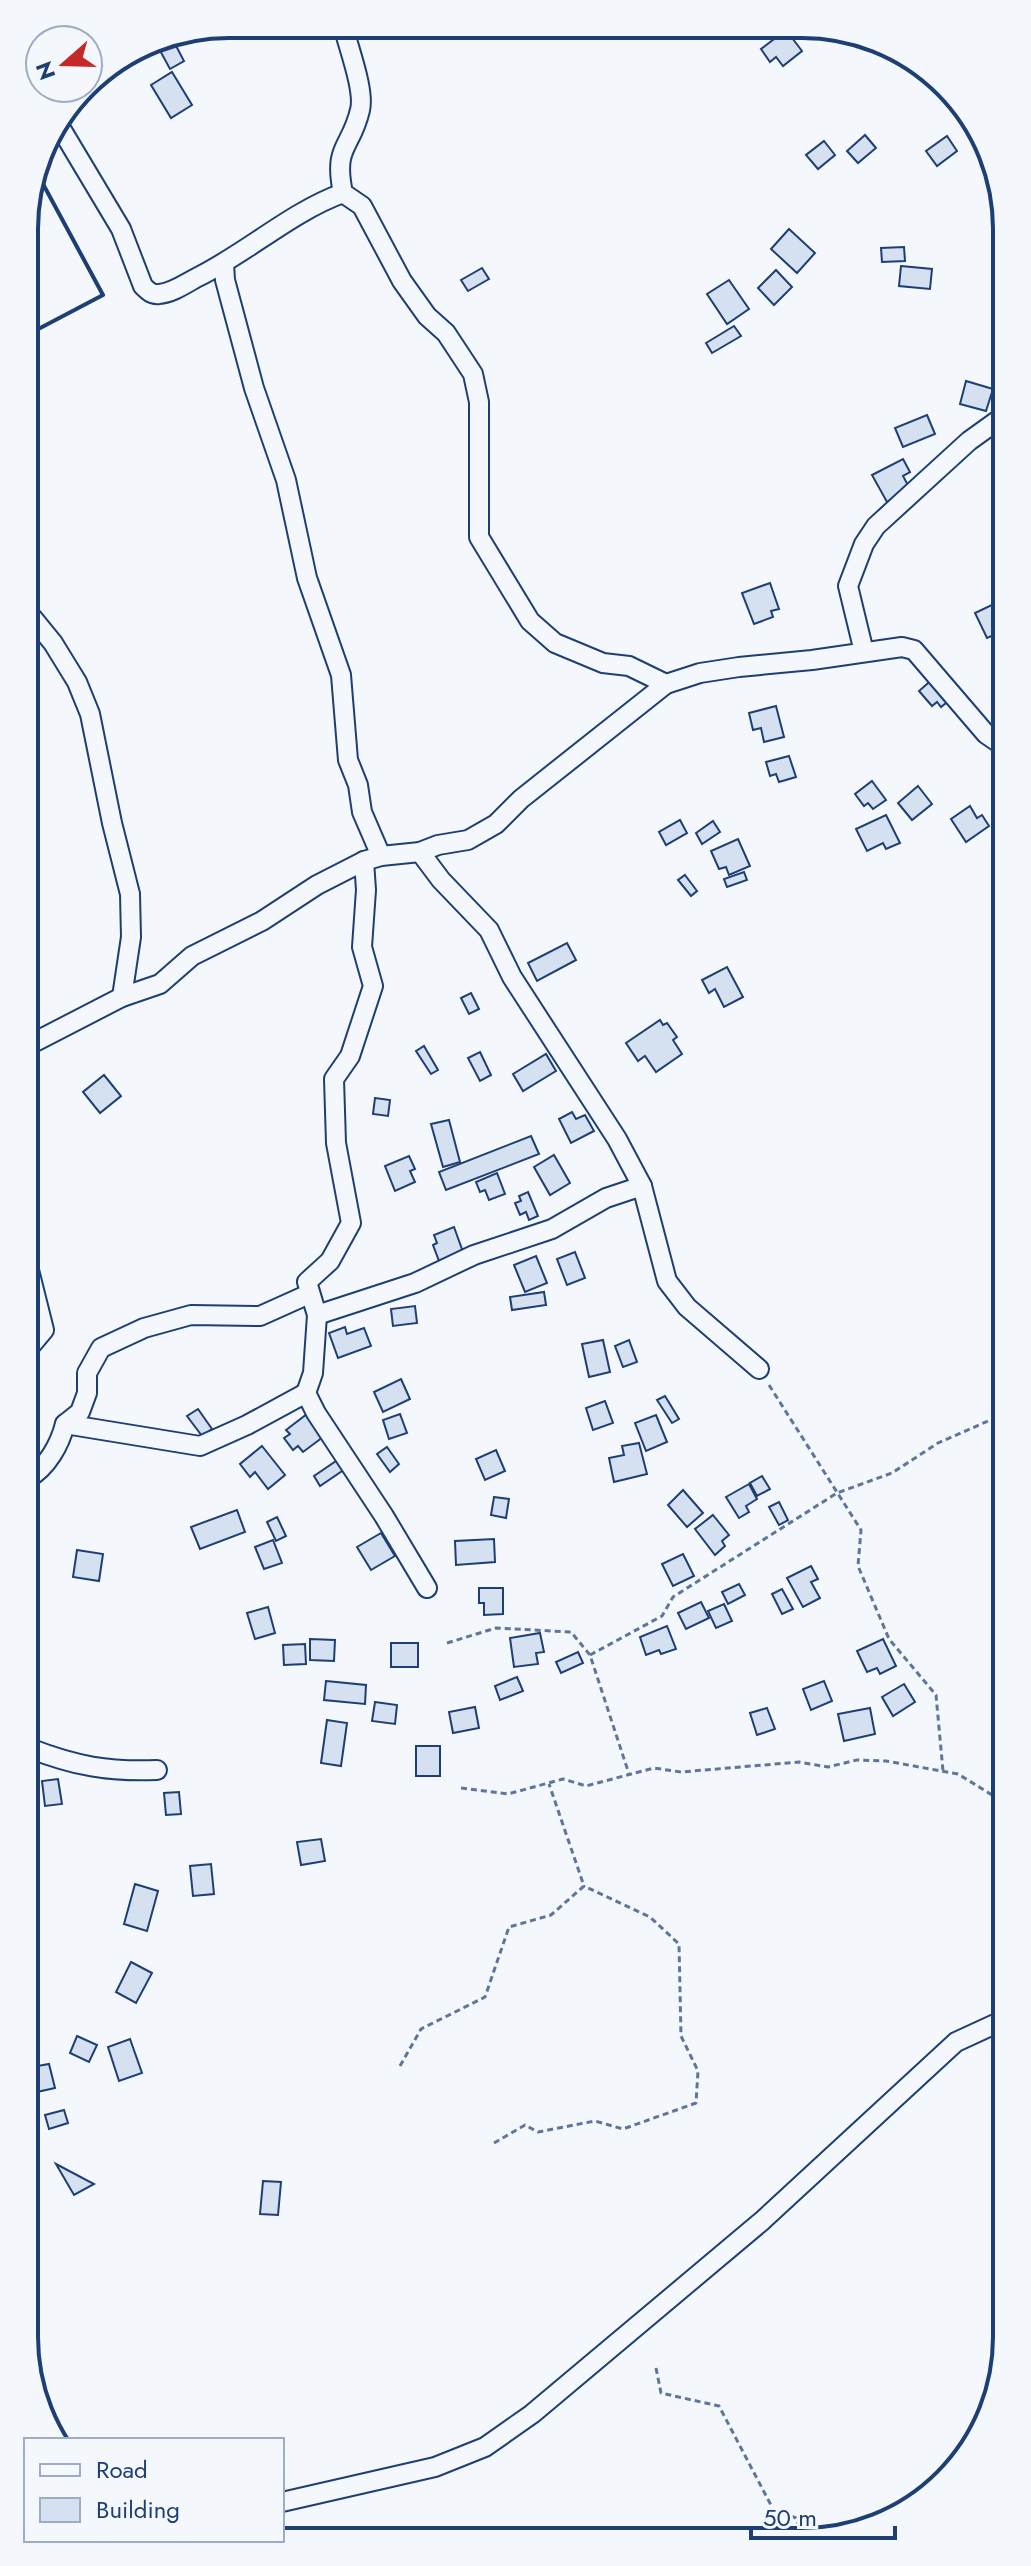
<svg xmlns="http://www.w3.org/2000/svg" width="1031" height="2566" viewBox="0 0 1031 2566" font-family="Jost,sans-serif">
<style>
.building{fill:#d5e0f0;stroke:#1d3f73;stroke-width:2}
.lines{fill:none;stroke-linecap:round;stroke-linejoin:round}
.minor-casing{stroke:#1d3f73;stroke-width:22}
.path{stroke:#5e769c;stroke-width:3;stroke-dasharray:6 4;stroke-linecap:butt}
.minor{stroke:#f4f7fb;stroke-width:18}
.wall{stroke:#1d3f73;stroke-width:4}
.rim{fill:none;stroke:#1d3f73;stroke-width:4}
</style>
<rect width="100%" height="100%" fill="#f4f7fb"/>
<g class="building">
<polygon points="786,30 802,51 783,66 776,57 770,62 761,49"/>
<polygon points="173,40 184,61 170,69 158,47"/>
<polygon points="172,72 192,105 171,118 151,85"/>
<polygon points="865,135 876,148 858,163 847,151"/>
<polygon points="947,136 957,151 937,166 926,151"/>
<polygon points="824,141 835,155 818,169 806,155"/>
<polygon points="789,229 815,253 797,273 771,249"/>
<polygon points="904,247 905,261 882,262 881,248"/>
<polygon points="901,266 932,269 930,289 899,286"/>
<polygon points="482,268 489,279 468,291 461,280"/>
<polygon points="776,270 792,287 774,305 758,288"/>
<polygon points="729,280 749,309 727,324 707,294"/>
<polygon points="734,326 741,336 712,353 706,343"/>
<polygon points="966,381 993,389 986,411 960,404"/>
<polygon points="927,415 935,434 903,447 895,428"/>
<polygon points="903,459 910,472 903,476 910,489 887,502 872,475"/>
<polygon points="770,583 779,609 771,611 773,617 754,624 742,593"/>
<polygon points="998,602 1001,609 1001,632 987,638 975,613"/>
<polygon points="935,677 952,698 941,707 937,702 932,706 919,691"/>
<polygon points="776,706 784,737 764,742 761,728 753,730 749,713"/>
<polygon points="789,756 796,777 779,782 776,774 770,776 766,762"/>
<polygon points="872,781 886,800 873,809 868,803 864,806 855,794"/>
<polygon points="918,786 932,804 912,820 898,803"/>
<polygon points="970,806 977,818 982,815 989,826 966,842 951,819"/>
<polygon points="886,815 900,843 886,849 883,843 867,851 856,829"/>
<polygon points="680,820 687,833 666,845 659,832"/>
<polygon points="713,821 720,832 702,844 696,833"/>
<polygon points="738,839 750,866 729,875 726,867 719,869 711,851"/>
<polygon points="744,872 747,880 727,887 724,879"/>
<polygon points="685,875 697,891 691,896 678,880"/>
<polygon points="567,943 576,960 537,981 528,963"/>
<polygon points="727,967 743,997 724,1007 715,989 709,993 702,980"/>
<polygon points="471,993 479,1009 469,1014 461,998"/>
<polygon points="660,1020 663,1025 667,1023 677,1037 673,1040 682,1054 656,1072 645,1056 638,1061 626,1043"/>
<polygon points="424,1046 438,1070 431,1074 416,1051"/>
<polygon points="480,1052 491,1075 480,1081 468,1058"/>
<polygon points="546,1054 556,1071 523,1091 513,1074"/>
<polygon points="104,1075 121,1096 100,1113 83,1092"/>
<polygon points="375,1098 390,1100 388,1116 373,1114"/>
<polygon points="572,1112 576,1119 585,1115 594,1131 571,1143 559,1119"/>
<polygon points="449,1120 460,1162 443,1167 431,1124"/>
<polygon points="531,1136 539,1154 446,1190 439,1172"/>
<polygon points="554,1155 570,1183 550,1195 534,1167"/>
<polygon points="409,1156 415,1169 410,1171 415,1182 395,1191 385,1166"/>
<polygon points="497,1173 505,1194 489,1200 485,1190 480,1192 476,1182"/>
<polygon points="528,1192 538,1216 529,1220 526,1212 520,1215 515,1203 521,1201 519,1196"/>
<polygon points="454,1227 463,1252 439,1261 433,1245 437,1243 434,1235"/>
<polygon points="575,1252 585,1278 567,1285 557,1259"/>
<polygon points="536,1256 547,1283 525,1292 514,1265"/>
<polygon points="544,1292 546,1305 512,1310 510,1297"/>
<polygon points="415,1306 417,1323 393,1326 391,1309"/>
<polygon points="345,1327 347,1334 364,1328 371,1346 338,1358 329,1333"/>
<polygon points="603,1340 610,1372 589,1377 582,1344"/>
<polygon points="629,1340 637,1362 623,1367 615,1346"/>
<polygon points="401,1379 410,1399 383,1412 374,1392"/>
<polygon points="665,1396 679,1419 672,1423 657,1400"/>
<polygon points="605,1401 613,1423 593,1430 586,1408"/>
<polygon points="198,1409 212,1429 202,1436 187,1416"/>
<polygon points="307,1414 323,1437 303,1452 298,1446 293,1450 284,1438 290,1434 286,1430"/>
<polygon points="400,1414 407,1433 389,1439 383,1420"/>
<polygon points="656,1415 667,1442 646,1451 635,1423"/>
<polygon points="639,1443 647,1474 614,1482 609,1458 624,1455 622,1446"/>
<polygon points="262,1446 285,1475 268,1489 255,1472 250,1477 240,1464"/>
<polygon points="387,1447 399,1464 390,1472 377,1454"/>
<polygon points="496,1450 505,1471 485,1480 476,1459"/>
<polygon points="342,1457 348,1467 320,1486 314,1476"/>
<polygon points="762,1476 770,1489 757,1496 750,1483"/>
<polygon points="749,1484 757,1499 746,1506 749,1512 739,1518 726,1497"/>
<polygon points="683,1490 703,1513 687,1527 668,1505"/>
<polygon points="494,1497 509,1499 506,1518 491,1515"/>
<polygon points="779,1502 788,1520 779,1525 769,1507"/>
<polygon points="237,1510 245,1532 200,1549 191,1527"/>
<polygon points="713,1515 729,1535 722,1541 725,1546 715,1555 695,1529"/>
<polygon points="277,1517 286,1536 276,1541 267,1522"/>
<polygon points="381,1533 395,1556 371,1570 357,1547"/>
<polygon points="494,1539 495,1562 456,1565 455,1541"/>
<polygon points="273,1540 282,1563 264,1569 255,1547"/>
<polygon points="77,1550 103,1554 99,1581 73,1577"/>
<polygon points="683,1554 694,1576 673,1586 662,1564"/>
<polygon points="811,1566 818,1579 811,1582 820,1598 803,1607 787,1578"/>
<polygon points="739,1584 745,1595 728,1604 722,1592"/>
<polygon points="479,1588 503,1588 503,1614 484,1615 484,1603 479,1603"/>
<polygon points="782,1589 793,1609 782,1614 772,1594"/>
<polygon points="701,1602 709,1618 686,1629 678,1613"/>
<polygon points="724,1604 732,1621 716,1628 708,1611"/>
<polygon points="268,1607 275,1633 255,1639 247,1613"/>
<polygon points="667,1626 676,1649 661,1654 659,1650 646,1655 640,1637"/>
<polygon points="540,1633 544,1652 536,1653 538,1664 514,1667 510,1638"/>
<polygon points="310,1639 335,1640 334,1661 310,1660"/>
<polygon points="883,1639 896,1666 880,1674 877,1668 867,1672 857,1651"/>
<rect x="391" y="1643" width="27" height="24"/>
<polygon points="305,1644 306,1664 284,1665 283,1645"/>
<polygon points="578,1652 583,1663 561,1673 556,1662"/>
<polygon points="517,1677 523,1691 500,1700 495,1686"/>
<polygon points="326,1681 366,1685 365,1704 324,1700"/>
<polygon points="824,1681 832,1701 811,1710 803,1689"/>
<polygon points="904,1684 915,1702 893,1716 882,1697"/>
<polygon points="375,1702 397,1705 395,1724 372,1721"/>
<polygon points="475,1707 479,1728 453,1733 449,1712"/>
<polygon points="767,1708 775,1729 757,1735 750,1713"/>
<polygon points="870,1708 875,1734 844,1741 838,1714"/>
<polygon points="327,1720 347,1723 341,1766 321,1763"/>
<rect x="416" y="1746" width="24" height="30"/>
<polygon points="58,1779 62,1804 45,1806 42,1781"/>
<polygon points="179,1792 181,1814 166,1815 164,1793"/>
<polygon points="321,1839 325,1861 301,1865 297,1842"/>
<polygon points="211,1864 214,1894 193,1896 190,1866"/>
<polygon points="135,1884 158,1891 147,1931 124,1924"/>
<polygon points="131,1962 152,1973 136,2003 116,1992"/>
<polygon points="77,2036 97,2045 89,2062 70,2053"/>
<polygon points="130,2039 142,2073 119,2081 108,2047"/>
<polygon points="49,2064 55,2088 37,2092 32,2067"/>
<polygon points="64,2110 68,2123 49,2129 45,2115"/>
<polygon points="56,2164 94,2184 74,2195"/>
<polygon points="263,2181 281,2182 278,2215 260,2214"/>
</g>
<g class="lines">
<g class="minor-casing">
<g id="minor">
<path d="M343,25C348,47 365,90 360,110C351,149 333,145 343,193L362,206L402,281L427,316L446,333L473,374L479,402V537L530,621L555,643L603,663L629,666L666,684"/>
<path d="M57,122L121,229L143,286C148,291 152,295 159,294C173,293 186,283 198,277C248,252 291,212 343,193"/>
<polyline points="224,264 225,280 254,388 286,480 307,578 341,675 348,760 358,785 362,812 381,856"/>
<polyline points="26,610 53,643 77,682 90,714 112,823 130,894 131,937 122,997"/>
<polyline points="864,652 848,586 864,544 876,526 969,441 1001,418"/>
<polyline points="420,852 441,880 489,930 512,977 617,1139 642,1186 667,1281 687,1307 759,1369"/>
<polyline points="364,861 366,890 362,947 373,986 350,1056 334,1079 336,1143 351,1223 330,1261 307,1282 317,1315 415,1283 474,1255 552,1229 606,1198 642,1186"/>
<polyline points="27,1046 122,997 160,984 192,956 262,921 317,885 364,861 381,856 420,852 438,845 468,840 496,824 521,799 666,684 700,673 739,667 812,660 902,647 914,650 986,734 1002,745"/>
<polyline points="28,1266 44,1330 28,1349"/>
<polyline points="306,1393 313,1373 317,1315"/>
<polyline points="65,1424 200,1446 247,1425 306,1393 316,1413 384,1516 427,1588"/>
<path d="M28,1478C47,1468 60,1444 65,1424L80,1412L87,1393V1373L101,1348L144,1328L191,1315L260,1316L309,1294"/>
<path d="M29,1748C75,1766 108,1772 157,1770"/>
<polyline points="282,2502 435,2467 485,2447 532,2414 762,2221 956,2042 1006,2019"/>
</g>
</g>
<g class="path">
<polyline points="769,1385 861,1530 858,1566 889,1639 936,1695 943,1771"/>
<polyline points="447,1643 496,1628 571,1632 590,1655 629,1774"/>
<polyline points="590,1655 662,1616 673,1597 837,1493 892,1473 938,1443 1004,1414"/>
<polyline points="461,1788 508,1794 563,1779 586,1786 654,1768 681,1772 799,1762 828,1767 857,1760 886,1761 958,1774 1005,1803"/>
<polyline points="400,2066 421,2029 485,1997 509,1927 551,1915 584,1886 549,1784"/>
<polyline points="494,2143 525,2125 538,2132 595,2121 623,2129 696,2103 698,2071 681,2036 679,1944 650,1917 584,1886"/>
<polyline points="656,2368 661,2393 719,2406 773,2509 796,2518 803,2535"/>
</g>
<use href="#minor" class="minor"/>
<polyline class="wall" points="25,336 103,295 36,171"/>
</g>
<path d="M0 0H1031V2566H0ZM229 38H802A191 191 0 0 1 993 229V2337A191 191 0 0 1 802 2528H229A191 191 0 0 1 38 2337V229A191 191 0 0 1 229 38Z" fill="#f4f7fb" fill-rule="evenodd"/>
<path class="rim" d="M229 38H802A191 191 0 0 1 993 229V2337A191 191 0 0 1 802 2528H229A191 191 0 0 1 38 2337V229A191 191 0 0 1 229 38Z"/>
<rect x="24" y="2438" width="260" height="104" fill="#f4f7fb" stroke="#9eadc5" stroke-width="2"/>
<rect x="40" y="2464" width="40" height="12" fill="#f4f7fb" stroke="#9eadc5" stroke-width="2"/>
<text x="96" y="2478" font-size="24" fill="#1d3f73">Road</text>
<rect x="40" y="2498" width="40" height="24" fill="#d5e0f0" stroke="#9eadc5" stroke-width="2"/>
<text x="96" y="2518" font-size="24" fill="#1d3f73">Building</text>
<g transform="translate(64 64) rotate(250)"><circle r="38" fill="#f4f7fb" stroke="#9eadc5" stroke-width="2"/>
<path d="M0-6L14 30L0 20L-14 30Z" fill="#c62828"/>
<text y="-12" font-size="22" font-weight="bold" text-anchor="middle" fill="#1d3f73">N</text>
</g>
<path d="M751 2526v12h144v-12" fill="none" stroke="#1d3f73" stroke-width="4"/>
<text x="763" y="2526" font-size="24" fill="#1d3f73" stroke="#f4f7fb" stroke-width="6" paint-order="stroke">50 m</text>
</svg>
